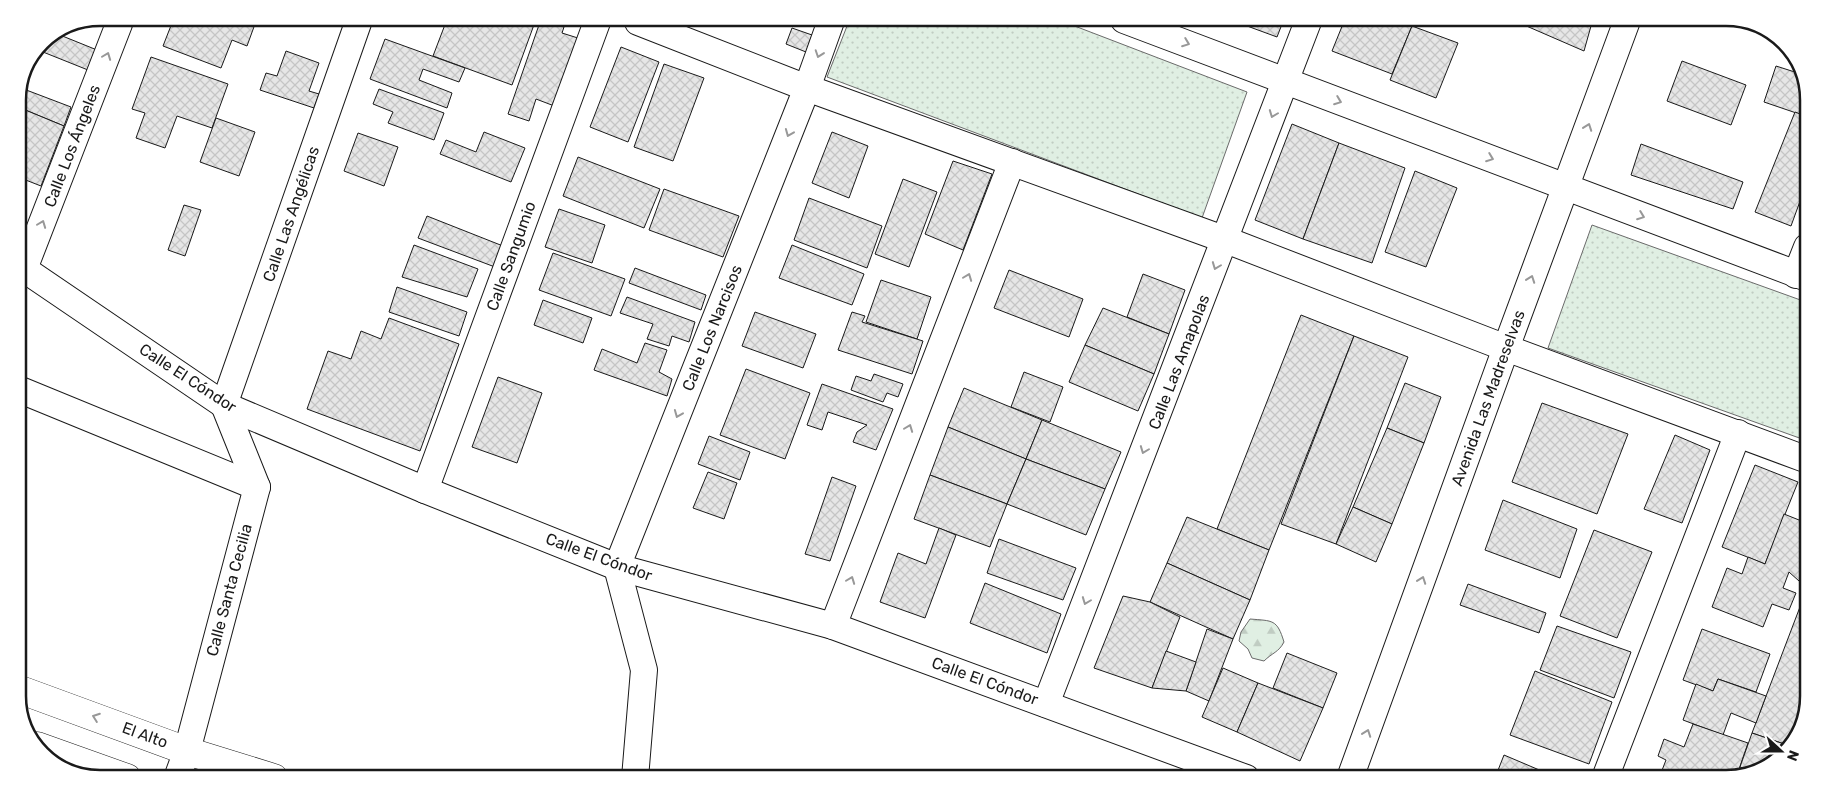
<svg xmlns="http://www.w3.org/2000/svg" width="1826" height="796" viewBox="0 0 1826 796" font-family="Rubik,sans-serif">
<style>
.forest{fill:url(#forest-firs);stroke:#6a6a6a}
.park{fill:url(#park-dots);stroke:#6a6a6a}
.building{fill:url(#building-cross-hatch);stroke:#1a1a1a}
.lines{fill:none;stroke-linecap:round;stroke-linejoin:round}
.street-casing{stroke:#1a1a1a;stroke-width:28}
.secondary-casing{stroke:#1a1a1a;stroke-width:29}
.street{stroke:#fff;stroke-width:26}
.secondary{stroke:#fff;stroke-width:28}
.oneway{stroke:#989898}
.labels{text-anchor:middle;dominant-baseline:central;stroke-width:4;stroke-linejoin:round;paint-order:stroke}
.street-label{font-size:16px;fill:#1a1a1a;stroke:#fff}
.rim{fill:none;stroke:#1a1a1a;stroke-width:2.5}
</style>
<defs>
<pattern id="forest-firs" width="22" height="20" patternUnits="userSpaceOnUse" patternTransform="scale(1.25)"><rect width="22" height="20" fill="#e0efe3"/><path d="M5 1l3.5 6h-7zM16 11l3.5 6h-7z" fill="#c0ccc2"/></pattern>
<pattern id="park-dots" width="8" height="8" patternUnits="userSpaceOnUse" patternTransform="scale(1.25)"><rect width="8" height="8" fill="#e0efe3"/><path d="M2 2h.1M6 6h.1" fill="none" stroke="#c0ccc2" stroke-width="1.8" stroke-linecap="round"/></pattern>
<pattern id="building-cross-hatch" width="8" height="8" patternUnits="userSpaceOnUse" patternTransform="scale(1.25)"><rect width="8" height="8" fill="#e6e6e6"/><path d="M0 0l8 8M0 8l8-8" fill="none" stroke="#c5c5c5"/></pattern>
</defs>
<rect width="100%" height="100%" fill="#fff"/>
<path class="forest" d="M1250,619C1273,621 1277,619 1284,642C1279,652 1272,653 1264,661L1252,658L1248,649L1239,641L1241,632Z"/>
<g class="park">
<polygon points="1059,20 1247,92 1202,218 827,77 849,21"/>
<polygon points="1592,225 1806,302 1805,440 1548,348"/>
</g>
<g class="building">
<polygon points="1508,18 1566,18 1591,26 1584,51"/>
<polygon points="1726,18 1757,24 1771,35"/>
<polygon points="1228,19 1284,19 1277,37"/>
<polygon points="1345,19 1415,19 1392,74 1332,51"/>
<polygon points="446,22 535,22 512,85 433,56"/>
<polygon points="540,22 549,22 564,27 562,33 581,39 557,107 536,99 529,121 508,114"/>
<polygon points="172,23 253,23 255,24 247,46 232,40 221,68 163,46"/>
<polygon points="1412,26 1458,43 1436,98 1390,80"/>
<polygon points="792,28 812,35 806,52 786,44"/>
<polygon points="55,33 97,50 88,70 38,50 42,42"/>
<polygon points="385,39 465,68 459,82 423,69 419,80 452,93 447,108 370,79"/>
<polygon points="621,47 659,62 628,142 590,127"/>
<polygon points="286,51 319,63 309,91 319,94 314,108 260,90 266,73 277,76"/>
<polygon points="151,57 228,84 212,128 177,116 165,148 136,138 145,113 132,109"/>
<polygon points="1682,61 1746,85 1731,125 1667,101"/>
<polygon points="664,64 704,78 673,161 634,147"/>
<polygon points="1776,66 1801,74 1808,95 1808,117 1764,102"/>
<polygon points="21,88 71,107 64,126 18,107 18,95"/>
<polygon points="379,89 444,113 434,140 388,123 393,112 373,104"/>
<polygon points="18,107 64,126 41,186 18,177"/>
<polygon points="1795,112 1808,117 1807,182 1791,226 1755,212"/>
<polygon points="216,118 255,132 239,176 200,162"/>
<polygon points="1292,124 1339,143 1303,239 1255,220"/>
<polygon points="484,132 525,148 511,182 440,154 446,140 476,152"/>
<polygon points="832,132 868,146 849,198 812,183"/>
<polygon points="358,133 398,147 384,186 344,171"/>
<polygon points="1339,143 1405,168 1372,263 1303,239"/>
<polygon points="1641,144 1743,182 1733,209 1631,175"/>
<polygon points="578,157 660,189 644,228 563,196"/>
<polygon points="953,161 992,174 963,250 925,234"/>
<polygon points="1415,171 1457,188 1426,267 1385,252"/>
<polygon points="903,179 937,192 909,267 875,254"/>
<polygon points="664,189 739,216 723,257 649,230"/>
<polygon points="809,198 882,226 867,268 794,240"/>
<polygon points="184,205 201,210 185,256 168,250"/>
<polygon points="559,209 605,225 592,263 545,247"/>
<polygon points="427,216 503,246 495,267 418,238"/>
<polygon points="414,245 478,269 467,297 402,277"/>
<polygon points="792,245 864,274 852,305 779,278"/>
<polygon points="553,253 625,279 611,316 539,290"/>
<polygon points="635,268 706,295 701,310 629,283"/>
<polygon points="1009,270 1083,299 1069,337 994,308"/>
<polygon points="1143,274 1185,290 1169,334 1127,317"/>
<polygon points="881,280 931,297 917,339 866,322"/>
<polygon points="397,287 467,312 459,336 389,312"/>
<polygon points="627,297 695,322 689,342 672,336 669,346 647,339 653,324 620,313"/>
<polygon points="543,300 592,318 583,343 534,325"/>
<polygon points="1103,308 1169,334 1154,374 1085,345"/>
<polygon points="755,312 816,334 803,368 742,346"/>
<polygon points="852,312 865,316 862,322 923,341 912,374 838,350"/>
<polygon points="1301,315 1354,336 1269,550 1217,529"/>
<polygon points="389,318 459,344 420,451 307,409 328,351 351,359 361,331 381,339"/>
<polygon points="1354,336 1408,357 1336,544 1281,524"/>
<polygon points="645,343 667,350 659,372 672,379 667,396 594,370 602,349 637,363"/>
<polygon points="1085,345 1154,374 1138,411 1069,382"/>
<polygon points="746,369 810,393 785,459 720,435"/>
<polygon points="1024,372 1063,387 1050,422 1011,407"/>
<polygon points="874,374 903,384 898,397 887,393 883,402 851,390 856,376 871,381"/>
<polygon points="498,377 542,393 517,463 472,447"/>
<polygon points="1405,383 1441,397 1424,443 1387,428"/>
<polygon points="822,384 893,409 876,450 853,442 857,432 867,425 828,412 822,430 807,425"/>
<polygon points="964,388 1042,420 1026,459 948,427"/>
<polygon points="1542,403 1628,434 1597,514 1512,482"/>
<polygon points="1042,420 1121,452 1105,489 1026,459"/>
<polygon points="948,427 1026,459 1007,504 930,475"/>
<polygon points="1387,428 1424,443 1392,524 1353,507"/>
<polygon points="1675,435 1710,450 1682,523 1644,509"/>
<polygon points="709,436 750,452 740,480 698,464"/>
<polygon points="1026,459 1105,489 1086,535 1007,504"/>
<polygon points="1755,465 1798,482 1765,564 1722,547"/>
<polygon points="708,472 737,483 724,519 693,508"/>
<polygon points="930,475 1007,504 990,547 914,519"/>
<polygon points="832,477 856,486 830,561 805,554"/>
<polygon points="1503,500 1577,529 1560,578 1485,550"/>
<polygon points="1353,507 1392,524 1376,562 1336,544"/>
<polygon points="1784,514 1804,522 1804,569 1799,581 1789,572 1783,588 1796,593 1789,610 1772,604 1763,627 1712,607 1727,568 1742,574 1748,557 1765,564"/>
<polygon points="1187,517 1269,550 1250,600 1167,563"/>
<polygon points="939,528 956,535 925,618 880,602 898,553 926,564"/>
<polygon points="1594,530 1652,552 1617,638 1560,616"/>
<polygon points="999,539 1076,568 1063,600 987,573"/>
<polygon points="1167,563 1250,600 1233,639 1150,602"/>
<polygon points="985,583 1061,614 1047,653 970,623"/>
<polygon points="1468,584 1546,613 1539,633 1460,605"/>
<polygon points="1123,596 1150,602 1180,617 1152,688 1094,668"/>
<polygon points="1803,599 1802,727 1787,745 1752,733"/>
<polygon points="1557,626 1631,652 1614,698 1540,670"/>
<polygon points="1207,629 1233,639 1209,701 1186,691"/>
<polygon points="1702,629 1770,654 1756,692 1718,679 1713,691 1683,680"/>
<polygon points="1166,651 1196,662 1186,691 1152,688"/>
<polygon points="1287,653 1337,673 1323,708 1273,688"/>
<polygon points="1223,668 1258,683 1237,732 1202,717"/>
<polygon points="1535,671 1612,702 1589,764 1510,735"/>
<polygon points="1718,679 1766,696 1756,723 1731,713 1723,735 1683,720 1696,684 1713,691"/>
<polygon points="1258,683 1323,708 1300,761 1237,732"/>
<polygon points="1693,724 1748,743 1737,775 1726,778 1659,778 1666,760 1658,756 1664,739 1684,747"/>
<polygon points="1752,733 1787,745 1771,765 1751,771 1740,767"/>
<polygon points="1504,755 1544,772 1541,778 1495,778"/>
<polygon points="825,770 849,778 822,778"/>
<polygon points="1045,770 1069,778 1042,778"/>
</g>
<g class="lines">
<g class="street-casing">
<g id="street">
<polyline points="1124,20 1807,278"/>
<polyline points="638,22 807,88 1226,240 1506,348 1805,459"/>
<polyline points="18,265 224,405 425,490 617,567 833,626 1246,778"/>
<polyline points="24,269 119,24"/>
<polyline points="1796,275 1807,247"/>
<polyline points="18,389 257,487"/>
<polyline points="425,490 597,22"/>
<polyline points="833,626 1012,162"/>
<polyline points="1046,704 1309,19"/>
<polyline points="177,778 187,751 257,487 224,405 358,23"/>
<polyline points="635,778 644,670 617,567 807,88 831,21"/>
<polyline points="1350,778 1506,348 1628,18"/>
<polyline points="1605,778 1738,433"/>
</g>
</g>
<g class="secondary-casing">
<g id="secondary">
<polyline points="18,689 187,751 274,778"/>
<polyline points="37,746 127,778"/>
</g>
</g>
<use href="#street" class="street"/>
<use href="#secondary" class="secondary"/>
</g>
<defs><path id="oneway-chevron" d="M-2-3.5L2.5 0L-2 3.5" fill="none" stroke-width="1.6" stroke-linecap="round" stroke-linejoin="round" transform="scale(1.25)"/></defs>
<g class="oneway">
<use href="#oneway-chevron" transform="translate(1186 43) rotate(21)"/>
<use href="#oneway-chevron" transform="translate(819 54) rotate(109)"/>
<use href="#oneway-chevron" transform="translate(107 56) rotate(-69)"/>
<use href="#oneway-chevron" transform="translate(1338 101) rotate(21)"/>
<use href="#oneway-chevron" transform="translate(1273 114) rotate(111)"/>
<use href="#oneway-chevron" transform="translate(1588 127) rotate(-70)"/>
<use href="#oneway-chevron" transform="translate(789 133) rotate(112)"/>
<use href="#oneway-chevron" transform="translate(1490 158) rotate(21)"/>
<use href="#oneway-chevron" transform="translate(1641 216) rotate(21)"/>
<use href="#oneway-chevron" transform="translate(42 224) rotate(-69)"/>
<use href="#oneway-chevron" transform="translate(1216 266) rotate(111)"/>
<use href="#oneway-chevron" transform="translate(968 277) rotate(-69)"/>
<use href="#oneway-chevron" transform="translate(1531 279) rotate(-70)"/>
<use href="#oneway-chevron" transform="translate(678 414) rotate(112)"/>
<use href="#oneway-chevron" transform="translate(909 428) rotate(-69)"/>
<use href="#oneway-chevron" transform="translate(1144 450) rotate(111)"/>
<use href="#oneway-chevron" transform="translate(851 580) rotate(-69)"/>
<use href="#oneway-chevron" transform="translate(1422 580) rotate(-70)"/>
<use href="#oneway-chevron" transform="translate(1086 601) rotate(111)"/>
<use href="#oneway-chevron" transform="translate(96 717) rotate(-160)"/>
<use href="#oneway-chevron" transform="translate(1367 733) rotate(-70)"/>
</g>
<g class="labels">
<g class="street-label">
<text transform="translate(72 146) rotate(-69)">Calle Los Ángeles</text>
<text transform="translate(291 214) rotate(-71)">Calle Las Angélicas</text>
<text transform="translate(511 256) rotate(-70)">Calle Sangumio</text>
<text transform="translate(712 328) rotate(-68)">Calle Los Narcisos</text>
<text transform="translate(1179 362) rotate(-69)">Calle Las Amapolas</text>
<text transform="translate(188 378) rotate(33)">Calle El Cóndor</text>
<text transform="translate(1488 398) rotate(-70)">Avenida Las Madreselvas</text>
<text transform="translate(599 557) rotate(20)">Calle El Cóndor</text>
<text transform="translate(229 590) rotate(-75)">Calle Santa Cecilia</text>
<text transform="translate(985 681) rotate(20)">Calle El Cóndor</text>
<text transform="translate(145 735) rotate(20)">El Alto</text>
</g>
</g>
<path d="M0 0H1826V796H0ZM100 26H1726A74 74 0 0 1 1800 100V696A74 74 0 0 1 1726 770H100A74 74 0 0 1 26 696V100A74 74 0 0 1 100 26Z" fill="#fff" fill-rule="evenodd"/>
<path class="rim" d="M100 26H1726A74 74 0 0 1 1800 100V696A74 74 0 0 1 1726 770H100A74 74 0 0 1 26 696V100A74 74 0 0 1 100 26Z"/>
<g transform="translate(1781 751) rotate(111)" stroke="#ffffff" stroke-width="4" paint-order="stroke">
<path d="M0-4L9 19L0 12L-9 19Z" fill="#1a1a1a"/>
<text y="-8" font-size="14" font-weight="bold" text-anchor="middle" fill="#1a1a1a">N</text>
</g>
</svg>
